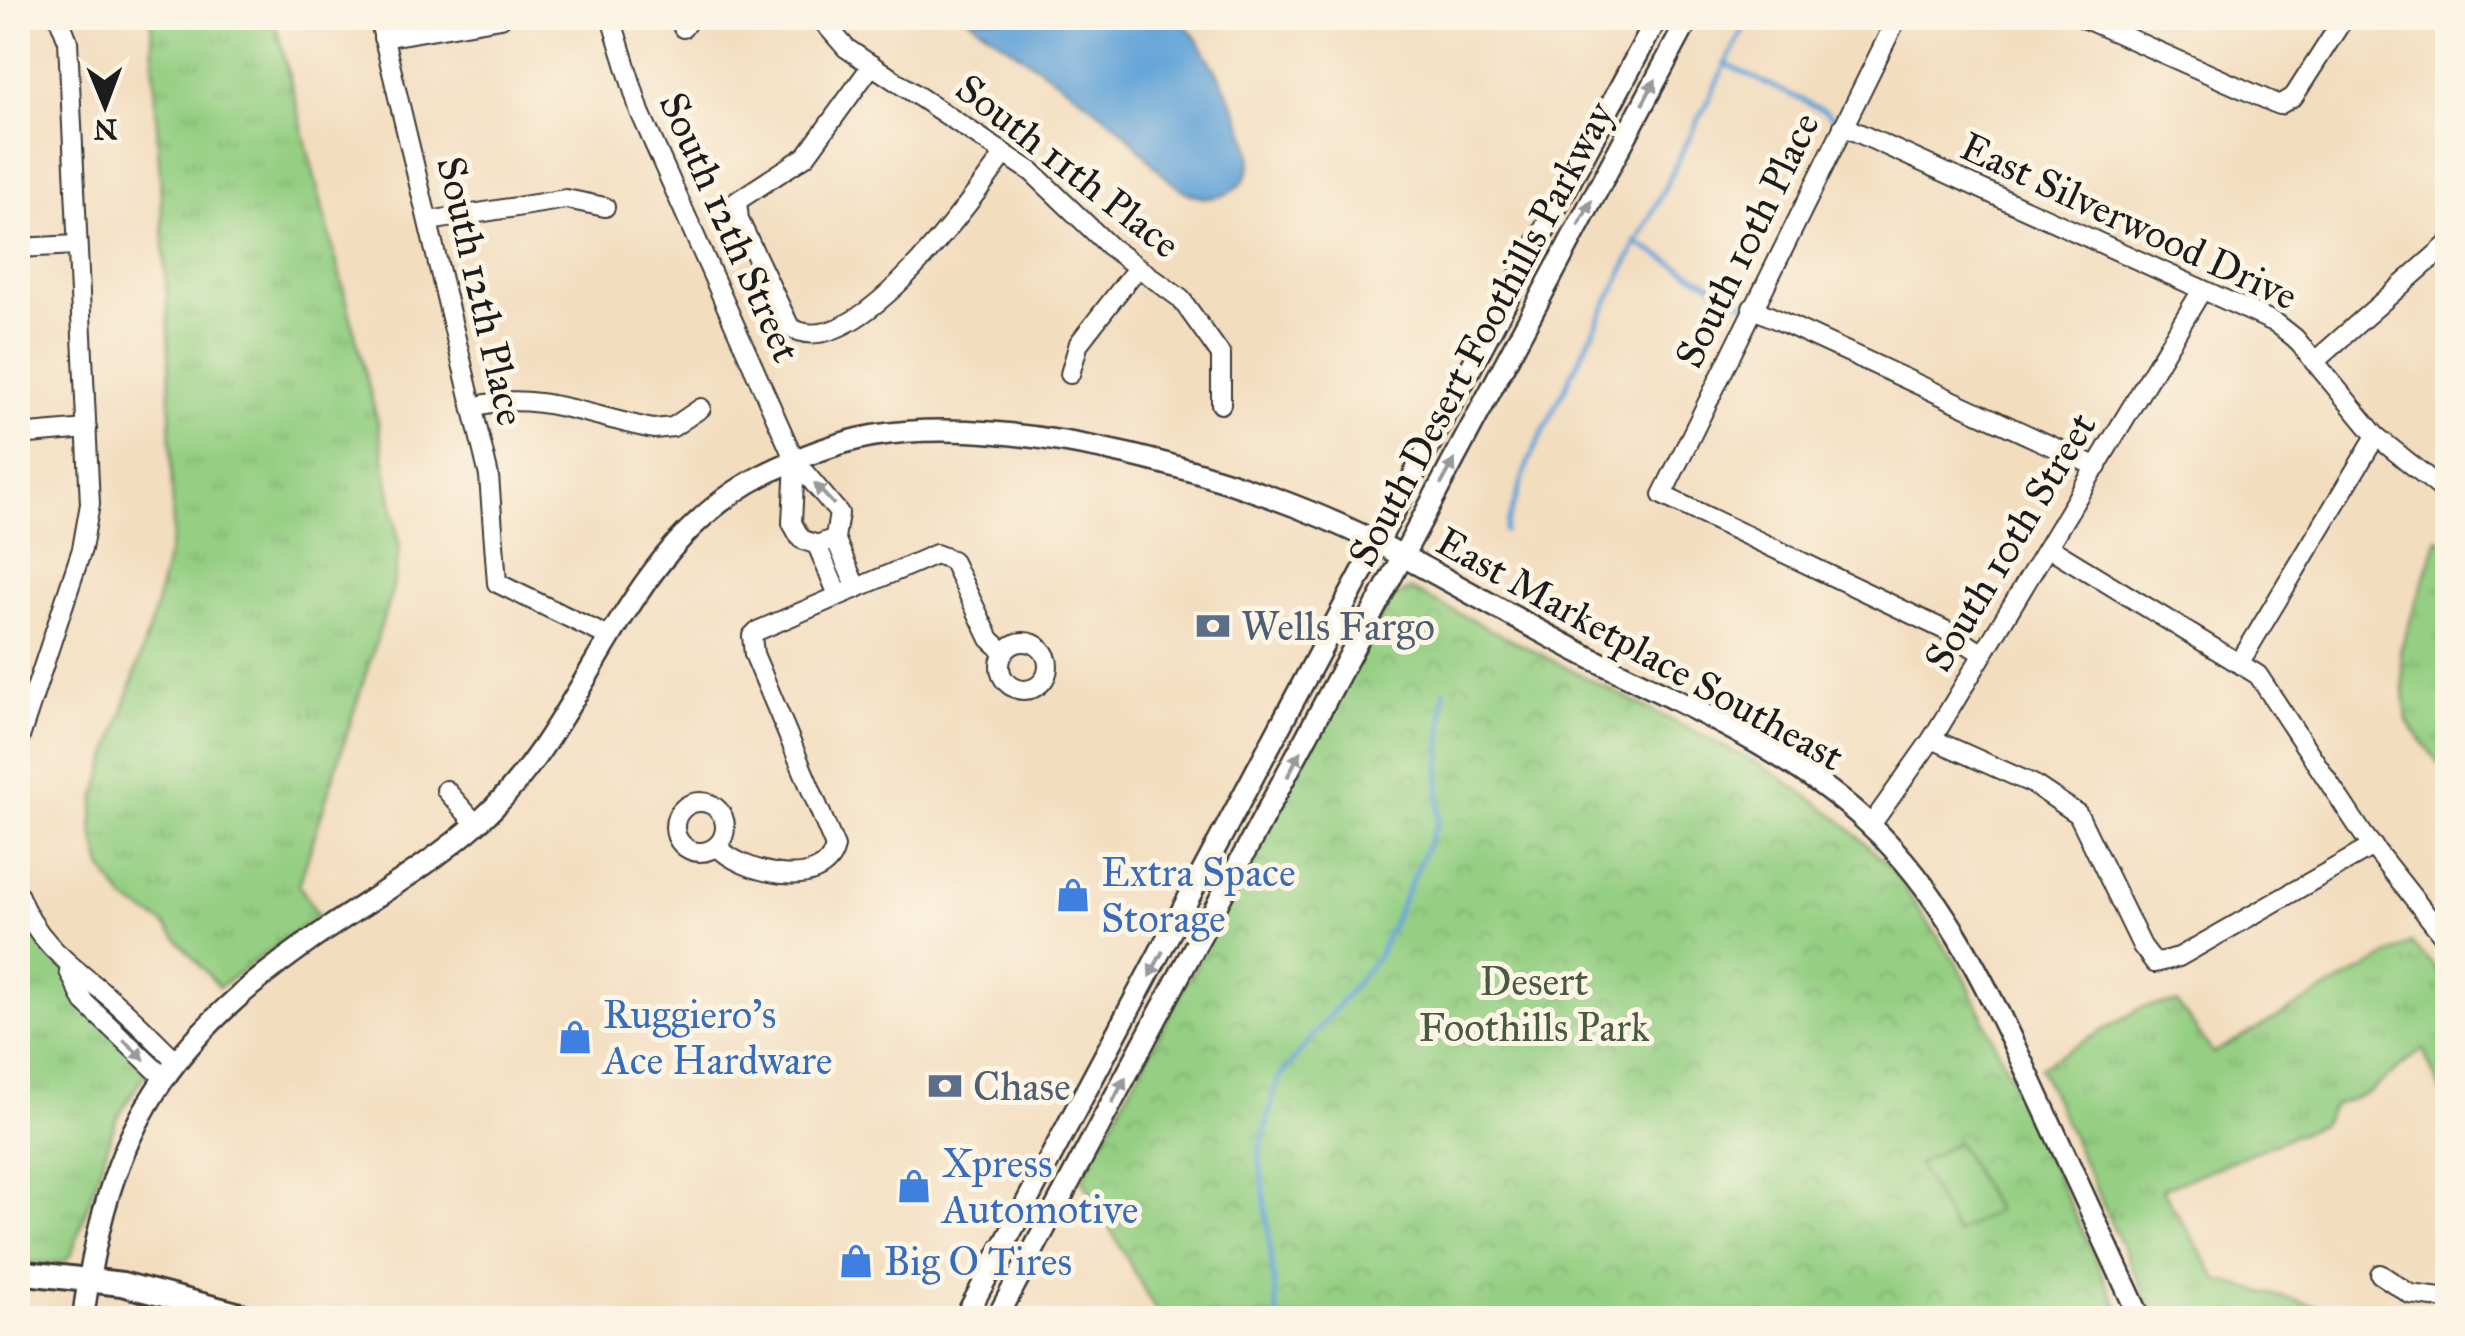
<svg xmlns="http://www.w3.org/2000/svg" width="2465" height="1336" viewBox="0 0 2465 1336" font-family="'IM FELL Great Primer',serif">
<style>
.grass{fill:url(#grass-tufts);stroke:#587650;stroke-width:2.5}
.park{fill:url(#park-crowns);stroke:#587650;stroke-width:2.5}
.pitch{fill:#95cf83;stroke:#587650;stroke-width:2.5}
.water{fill:#66a5d8;stroke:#41607a;stroke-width:2.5}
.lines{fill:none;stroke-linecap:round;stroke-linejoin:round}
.stream{stroke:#66a5d8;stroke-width:5}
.minor-casing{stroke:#3c3934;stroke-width:22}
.tertiary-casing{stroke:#3c3934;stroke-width:25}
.secondary-casing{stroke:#3c3934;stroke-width:28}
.minor{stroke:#fff;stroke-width:18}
.tertiary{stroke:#fff;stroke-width:20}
.secondary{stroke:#fff;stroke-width:22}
.oneway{fill:#999}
.labels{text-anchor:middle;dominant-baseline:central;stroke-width:10;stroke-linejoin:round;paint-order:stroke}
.street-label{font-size:40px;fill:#1c1c1c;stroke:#fcf5e5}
.service-label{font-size:40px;fill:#4e5e75;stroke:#fcf5e5;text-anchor:start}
.shop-label{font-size:40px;fill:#366cbe;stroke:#fcf5e5;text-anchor:start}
.park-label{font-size:40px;fill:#465b40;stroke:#fcf5e5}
</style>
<defs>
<pattern id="grass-tufts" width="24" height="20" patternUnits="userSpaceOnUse" patternTransform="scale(2.5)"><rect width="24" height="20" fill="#95cf83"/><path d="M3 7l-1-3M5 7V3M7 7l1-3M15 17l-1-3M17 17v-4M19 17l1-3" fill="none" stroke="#80b171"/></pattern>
<pattern id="park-crowns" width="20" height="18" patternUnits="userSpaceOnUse" patternTransform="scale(2.5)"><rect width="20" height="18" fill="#95cf83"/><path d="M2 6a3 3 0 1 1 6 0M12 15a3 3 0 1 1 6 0" fill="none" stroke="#80b171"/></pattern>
</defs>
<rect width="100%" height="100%" fill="#fcf5e5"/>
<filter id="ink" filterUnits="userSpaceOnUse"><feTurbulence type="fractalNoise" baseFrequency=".01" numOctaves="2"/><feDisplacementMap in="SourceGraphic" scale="20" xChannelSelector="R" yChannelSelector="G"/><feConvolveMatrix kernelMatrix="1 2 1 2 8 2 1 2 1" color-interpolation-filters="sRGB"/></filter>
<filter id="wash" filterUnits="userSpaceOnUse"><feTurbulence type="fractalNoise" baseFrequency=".0048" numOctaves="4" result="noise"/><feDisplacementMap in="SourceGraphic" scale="40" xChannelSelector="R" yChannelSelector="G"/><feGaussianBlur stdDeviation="2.25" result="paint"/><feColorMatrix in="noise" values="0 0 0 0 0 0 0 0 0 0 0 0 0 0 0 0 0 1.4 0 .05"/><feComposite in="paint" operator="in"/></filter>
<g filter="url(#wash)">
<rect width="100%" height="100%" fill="#f3ddbf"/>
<g class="grass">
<polygon points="151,18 274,18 378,423 400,548 392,591 299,885 318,915 219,987 163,923 125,900 103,870 92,830 95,799 153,617 173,533 168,319"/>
<polygon points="2438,538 2448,546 2447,774 2407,721 2400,651"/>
<polygon points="18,894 66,966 157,1054 116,1120 72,1253 65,1262 18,1263"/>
<polygon points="2411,943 2447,980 2447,1106 2423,1049 2368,1093 2335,1105 2320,1125 2162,1189 2218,1280 2346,1314 2403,1318 2155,1318 2040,1067 2143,1007 2177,1003 2213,1053"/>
</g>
<polygon class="park" points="1410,589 1768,769 1836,816 1889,866 1961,970 2123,1318 1160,1318 1082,1178 1390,601"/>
<polygon class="pitch" points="1957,1142 1996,1211 1956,1233 1918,1164"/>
<path class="water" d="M968,18H1180C1205,46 1239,108 1249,144C1260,181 1223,209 1189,193C1160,180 1141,146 1117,125C1070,86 1017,54 968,18Z"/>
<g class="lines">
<g class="stream">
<polyline points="1725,64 1825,111 1841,124"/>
<polyline points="1635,242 1750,306"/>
<polyline points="1505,531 1529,460 1749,18"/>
<polyline points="1278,1318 1259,1152 1278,1079 1378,956 1438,821 1444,690"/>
</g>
</g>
</g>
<g filter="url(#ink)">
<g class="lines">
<g class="minor-casing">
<g id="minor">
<polyline points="379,18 489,476 497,583 609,637"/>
<polyline points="611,18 640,112 795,461 839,513 835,538 817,545 801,539 792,523 795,461"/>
<polyline points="820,18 846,48 1032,172 1109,246 1181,299 1221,355 1221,404"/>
<polyline points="1897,18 1662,495 1949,632 1981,653"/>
<polyline points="2083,18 2279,105 2294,96 2344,18"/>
<polyline points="683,28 690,18"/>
<polyline points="383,38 501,18"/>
<path d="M872,65L806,156L737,201L739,220L790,327C854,368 972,199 1004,155"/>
<polyline points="1843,126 2276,323 2295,338 2376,436 2448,494"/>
<polyline points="429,221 566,199 605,207"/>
<polyline points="18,248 77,245"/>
<polyline points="1752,308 2097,467"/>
<polyline points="2314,362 2448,244"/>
<polyline points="1070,374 1079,343 1138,267"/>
<path d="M474,407C534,389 594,418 654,429L673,427L701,408"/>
<polyline points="18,435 87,429"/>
<polyline points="835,538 856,587"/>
<polyline points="817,545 838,595"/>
<polyline points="2048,547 2258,675 2363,834 2448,942"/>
<circle cx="1024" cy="666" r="24"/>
<polyline points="2240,662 2376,436"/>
<polyline points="1932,739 2033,784 2078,814 2142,946 2155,963 2179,957 2373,846"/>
<polyline points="18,743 82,549 90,504 68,41 59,18"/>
<polyline points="446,790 476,824"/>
<circle cx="700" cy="827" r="25"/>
<polyline points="1871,825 1932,739 2202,290"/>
<path d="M717,846C739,872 824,894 835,847L754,654L752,636L757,631L936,554L952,560L990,639L1004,652"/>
<path d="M18,894C35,939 66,962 102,991C129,1013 152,1037 176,1061"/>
<polyline points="69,971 84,1002 163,1077"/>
<polyline points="2380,1274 2410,1294 2448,1299"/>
</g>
</g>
<g class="tertiary-casing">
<g id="tertiary">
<path d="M83,1318C109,1126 167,1038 327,929C379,894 434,862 481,820C592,718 621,548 763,475C797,458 835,443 872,436C1018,411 1247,476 1378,543C1447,579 1514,618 1583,654C1679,703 1790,749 1869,824C1946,896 1987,988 2031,1081C2068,1160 2104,1239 2140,1318"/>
<polyline points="965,1318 1657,18"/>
<polyline points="997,1318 1689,18"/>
</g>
</g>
<g class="secondary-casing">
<g id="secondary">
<polyline points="18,1272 122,1284 252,1318"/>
<polyline points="18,1318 23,1318"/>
</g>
</g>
<use href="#minor" class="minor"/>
<use href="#tertiary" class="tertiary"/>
<use href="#secondary" class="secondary"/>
</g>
<defs><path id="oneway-solid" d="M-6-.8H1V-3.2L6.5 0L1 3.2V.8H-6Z" transform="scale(2.5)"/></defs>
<g class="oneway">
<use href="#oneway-solid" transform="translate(1649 92) rotate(-62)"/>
<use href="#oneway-solid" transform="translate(1585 213) rotate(-62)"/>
<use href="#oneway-solid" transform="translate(1448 472) rotate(-61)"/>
<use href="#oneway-solid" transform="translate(824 494) rotate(-133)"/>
<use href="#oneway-solid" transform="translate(1294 764) rotate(-63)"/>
<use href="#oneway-solid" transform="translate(1156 964) rotate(118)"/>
<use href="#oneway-solid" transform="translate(134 1050) rotate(43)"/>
<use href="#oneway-solid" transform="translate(1119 1090) rotate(-62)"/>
</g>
</g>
<defs>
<g id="bank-bare" transform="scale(2.7)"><path d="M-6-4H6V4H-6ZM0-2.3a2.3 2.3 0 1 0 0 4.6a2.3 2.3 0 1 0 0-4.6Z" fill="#5c6f8a" stroke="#fcf5e5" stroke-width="2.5" paint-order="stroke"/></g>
<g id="shop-bare" transform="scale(2.7)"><path d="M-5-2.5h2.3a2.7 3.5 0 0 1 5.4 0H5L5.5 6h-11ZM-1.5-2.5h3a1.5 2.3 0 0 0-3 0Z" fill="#3f7fe0" stroke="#fcf5e5" stroke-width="2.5" paint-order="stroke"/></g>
</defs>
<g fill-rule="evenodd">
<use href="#bank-bare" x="1213" y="626"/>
<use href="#shop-bare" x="1073" y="895"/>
<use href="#shop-bare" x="575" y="1037"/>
<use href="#bank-bare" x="945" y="1086"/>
<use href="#shop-bare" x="914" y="1186"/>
<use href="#shop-bare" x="856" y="1261"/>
</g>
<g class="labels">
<g class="street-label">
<text transform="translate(1068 166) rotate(38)">South 11th Place</text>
<text transform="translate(2129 221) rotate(25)">East Silverwood Drive</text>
<text transform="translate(730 227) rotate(66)">South 12th Street</text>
<text transform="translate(1747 240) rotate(-64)">South 10th Place</text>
<text transform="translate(481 291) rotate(77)">South 12th Place</text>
<text transform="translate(1481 334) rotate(-62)">South Desert Foothills Parkway</text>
<text transform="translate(2010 542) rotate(-59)">South 10th Street</text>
<text transform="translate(1640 649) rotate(29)">East Marketplace Southeast</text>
</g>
<g class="service-label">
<text x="1241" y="626">Wells Fargo</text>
<text x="973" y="1086">Chase</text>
</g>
<g class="shop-label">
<text x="1101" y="872">Extra Space<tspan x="1101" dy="46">Storage</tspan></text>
<text x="603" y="1014">Ruggiero's<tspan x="603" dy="46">Ace Hardware</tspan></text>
<text x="942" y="1163">Xpress<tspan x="942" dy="46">Automotive</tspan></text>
<text x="884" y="1261">Big O Tires</text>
</g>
<g class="park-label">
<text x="1534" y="981">Desert<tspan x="1534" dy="46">Foothills Park</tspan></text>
</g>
</g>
<rect width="2465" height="1336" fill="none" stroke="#fcf5e5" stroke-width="60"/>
<g transform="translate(105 105) rotate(179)" stroke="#fcf5e5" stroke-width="8" paint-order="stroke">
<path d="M0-8L18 38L0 25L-18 38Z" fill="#1c1c1c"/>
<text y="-15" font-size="28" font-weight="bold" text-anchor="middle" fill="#1c1c1c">N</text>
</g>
</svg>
